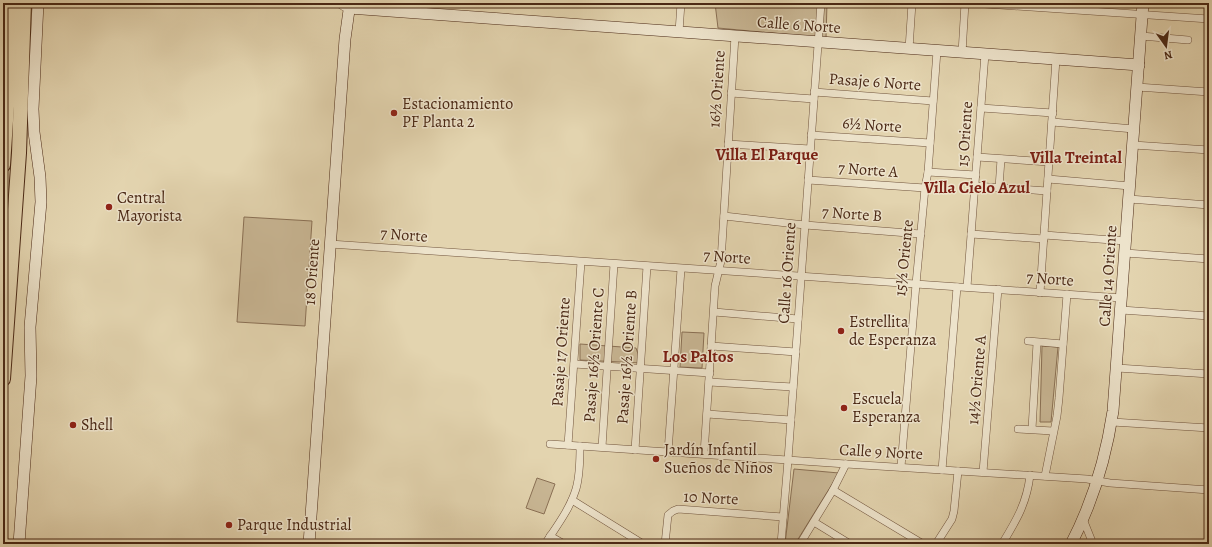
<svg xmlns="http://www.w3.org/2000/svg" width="1212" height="547" viewBox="0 0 1212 547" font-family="Alegreya,serif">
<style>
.green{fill:#c9b795;stroke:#8a7055}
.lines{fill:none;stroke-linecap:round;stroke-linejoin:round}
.street-casing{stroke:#70533c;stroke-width:8}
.secondary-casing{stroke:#4a2815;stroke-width:12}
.highway-casing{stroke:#4a2815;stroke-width:16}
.street{stroke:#ede3cb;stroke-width:7}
.secondary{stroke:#ede3cb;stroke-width:11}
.highway{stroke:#e3d4af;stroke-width:14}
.poi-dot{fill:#8f2418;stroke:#ede3cb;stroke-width:1.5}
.labels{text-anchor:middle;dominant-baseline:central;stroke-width:3;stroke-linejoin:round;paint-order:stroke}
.street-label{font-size:16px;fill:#4a2815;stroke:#ede3cb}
.poi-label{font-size:16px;fill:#4a2815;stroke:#ede3cb;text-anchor:start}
.neighbourhood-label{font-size:17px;font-weight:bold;fill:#7a1f14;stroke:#ede3cb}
</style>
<rect width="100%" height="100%" fill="#e3d4af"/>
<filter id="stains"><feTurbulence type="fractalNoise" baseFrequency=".005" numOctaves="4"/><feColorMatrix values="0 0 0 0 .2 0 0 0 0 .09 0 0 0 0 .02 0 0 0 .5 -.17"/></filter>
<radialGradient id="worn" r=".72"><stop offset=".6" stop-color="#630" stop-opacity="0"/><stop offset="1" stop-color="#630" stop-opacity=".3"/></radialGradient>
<g class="green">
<polygon points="715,3 827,3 826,38 718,28"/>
<polygon points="244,217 312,221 305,326 237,322"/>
<polygon points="682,332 704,333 702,368 680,367"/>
<polygon points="580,344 636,348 641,363 580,360"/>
<polygon points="1042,346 1058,347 1051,422 1040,422"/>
<polygon points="794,469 839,473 795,544 785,544"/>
<polygon points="537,478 555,484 544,514 526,508"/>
</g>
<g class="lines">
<g class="street-casing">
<g id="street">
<polyline points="338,3 344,7 349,8"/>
<polyline points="970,3 1209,19"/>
<polyline points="679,32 681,3"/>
<polyline points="1141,36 1188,40"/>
<polyline points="909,49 912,3"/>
<polyline points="962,53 965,3"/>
<polyline points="1137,87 1209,92"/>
<polyline points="814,92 933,101"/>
<polyline points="731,93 814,99"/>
<polyline points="981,108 1053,113"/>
<polyline points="1052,122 1134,129"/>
<polyline points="811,135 930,143"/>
<polyline points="728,144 810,149"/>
<polyline points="1133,145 1209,150"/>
<polyline points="977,157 1049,162"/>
<polyline points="928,172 976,175"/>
<polyline points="1048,179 1130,186"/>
<polyline points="808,180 925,188"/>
<polyline points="975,186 1047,191"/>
<polyline points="999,188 1001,159"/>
<polyline points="1129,199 1209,205"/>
<polyline points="724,216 805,225 921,234"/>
<polyline points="971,234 1044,239"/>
<polyline points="1044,235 1126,241"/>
<polyline points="330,244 1122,298"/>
<polyline points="1125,253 1209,259"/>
<polyline points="967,287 985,54"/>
<polyline points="1040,293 1056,59"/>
<polyline points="1121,310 1209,316"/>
<polyline points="714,312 798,319"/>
<polyline points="1028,341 1063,344"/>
<polyline points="711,346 796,352"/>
<polyline points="574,364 710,373"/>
<polyline points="1117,368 1209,374"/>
<polyline points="709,382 793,387"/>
<polyline points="707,414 791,420"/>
<polyline points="1112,422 1209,428"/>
<polyline points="1018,429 1053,431"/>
<polyline points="1032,429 1037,343"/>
<polyline points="550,444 846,464 1087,479 1110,483 1209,490"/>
<polyline points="568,445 581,262"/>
<polyline points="602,447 614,264"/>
<polyline points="635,450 647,266"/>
<polyline points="668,452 681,269"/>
<polyline points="704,454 715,286 721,261 735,36"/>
<polyline points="901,467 916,284 925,188 928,172 937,51"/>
<polyline points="942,470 957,287"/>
<polyline points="983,472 998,289"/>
<polyline points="1045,476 1057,416 1059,398 1067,294"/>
<polyline points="833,490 923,544"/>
<polyline points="572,500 643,544"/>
<polyline points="1083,519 1093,544"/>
<polyline points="814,522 850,544"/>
<polyline points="550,536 564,544"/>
<polyline points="1093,543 1108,544"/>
<path d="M545,544C556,527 570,509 576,489C580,475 580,460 580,446"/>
<polyline points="665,544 668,515 673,511 678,509 783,517"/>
<polyline points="781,544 788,460 821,3"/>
<polyline points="800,544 833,490 846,464"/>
<polyline points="936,544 952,519 954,511 958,471"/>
<path d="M1002,544C1016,521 1027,503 1030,475"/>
</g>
</g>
<g class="secondary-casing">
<g id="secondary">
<polyline points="349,8 1139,65"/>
<polyline points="19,544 31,376 30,327 41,202 40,177 34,132 33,109 38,3"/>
<polyline points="309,544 345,39 350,3"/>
<path d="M1071,544C1093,502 1106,457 1113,411L1143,3"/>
</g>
</g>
<g class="highway-casing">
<g id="highway">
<polyline points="3,165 14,3"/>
<polyline points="3,379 19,153 24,3"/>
</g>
</g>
<use href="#street" class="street"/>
<use href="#secondary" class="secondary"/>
<use href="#highway" class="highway"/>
</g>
<g class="poi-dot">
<circle cx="394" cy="113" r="4"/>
<circle cx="109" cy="207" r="4"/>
<circle cx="841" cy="331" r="4"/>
<circle cx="844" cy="408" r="4"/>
<circle cx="73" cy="425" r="4"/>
<circle cx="656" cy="459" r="4"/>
<circle cx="229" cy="525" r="4"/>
</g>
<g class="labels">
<g class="street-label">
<text transform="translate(799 25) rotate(4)">Calle 6 Norte</text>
<text transform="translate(875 82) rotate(4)">Pasaje 6 Norte</text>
<text transform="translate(717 89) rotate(-86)">16½ Oriente</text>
<text transform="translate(872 125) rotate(4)">6½ Norte</text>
<text transform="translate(965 134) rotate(-86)">15 Oriente</text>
<text transform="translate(868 170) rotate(4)">7 Norte A</text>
<text transform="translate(852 214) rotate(4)">7 Norte B</text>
<text transform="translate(404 235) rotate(4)">7 Norte</text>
<text transform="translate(727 257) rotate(4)">7 Norte</text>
<text transform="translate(904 258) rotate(-84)">15½ Oriente</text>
<text transform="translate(312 272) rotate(-86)">18 Oriente</text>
<text transform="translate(787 273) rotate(-86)">Calle 16 Oriente</text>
<text transform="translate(1108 276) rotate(-86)">Calle 14 Oriente</text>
<text transform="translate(1050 279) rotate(4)">7 Norte</text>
<text transform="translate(561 352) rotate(-86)">Pasaje 17 Oriente</text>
<text transform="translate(594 355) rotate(-86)">Pasaje 16½ Oriente C</text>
<text transform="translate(627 357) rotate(-86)">Pasaje 16½ Oriente B</text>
<text transform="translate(977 380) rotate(-85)">14½ Oriente A</text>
<text transform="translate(881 452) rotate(3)">Calle 9 Norte</text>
<text transform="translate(711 498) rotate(3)">10 Norte</text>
</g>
<g class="poi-label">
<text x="402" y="104">Estacionamiento<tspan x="402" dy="18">PF Planta 2</tspan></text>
<text x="117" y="198">Central<tspan x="117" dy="18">Mayorista</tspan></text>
<text x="849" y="322">Estrellita<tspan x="849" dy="18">de Esperanza</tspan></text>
<text x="852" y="399">Escuela<tspan x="852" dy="18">Esperanza</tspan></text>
<text x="81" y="425">Shell</text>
<text x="664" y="450">Jardín Infantil<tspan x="664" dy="18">Sueños de Niños</tspan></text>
<text x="237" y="525">Parque Industrial</text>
</g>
<g class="neighbourhood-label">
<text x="767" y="154">Villa El Parque</text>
<text x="1076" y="157">Villa Treintal</text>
<text x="977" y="187">Villa Cielo Azul</text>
<text x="698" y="356">Los Paltos</text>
</g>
</g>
<rect width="1212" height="547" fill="none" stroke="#e3d4af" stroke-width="16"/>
<rect x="4" y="4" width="1204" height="539" fill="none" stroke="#4a2815" stroke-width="2"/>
<rect x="8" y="8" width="1196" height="531" fill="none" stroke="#4a2815"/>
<g transform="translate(1166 46) rotate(166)" stroke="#ede3cb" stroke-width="3" paint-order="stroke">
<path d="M0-3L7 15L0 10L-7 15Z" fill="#4a2815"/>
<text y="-6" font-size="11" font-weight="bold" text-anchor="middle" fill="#4a2815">N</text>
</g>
<rect width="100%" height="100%" filter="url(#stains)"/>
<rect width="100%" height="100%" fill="url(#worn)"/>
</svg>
